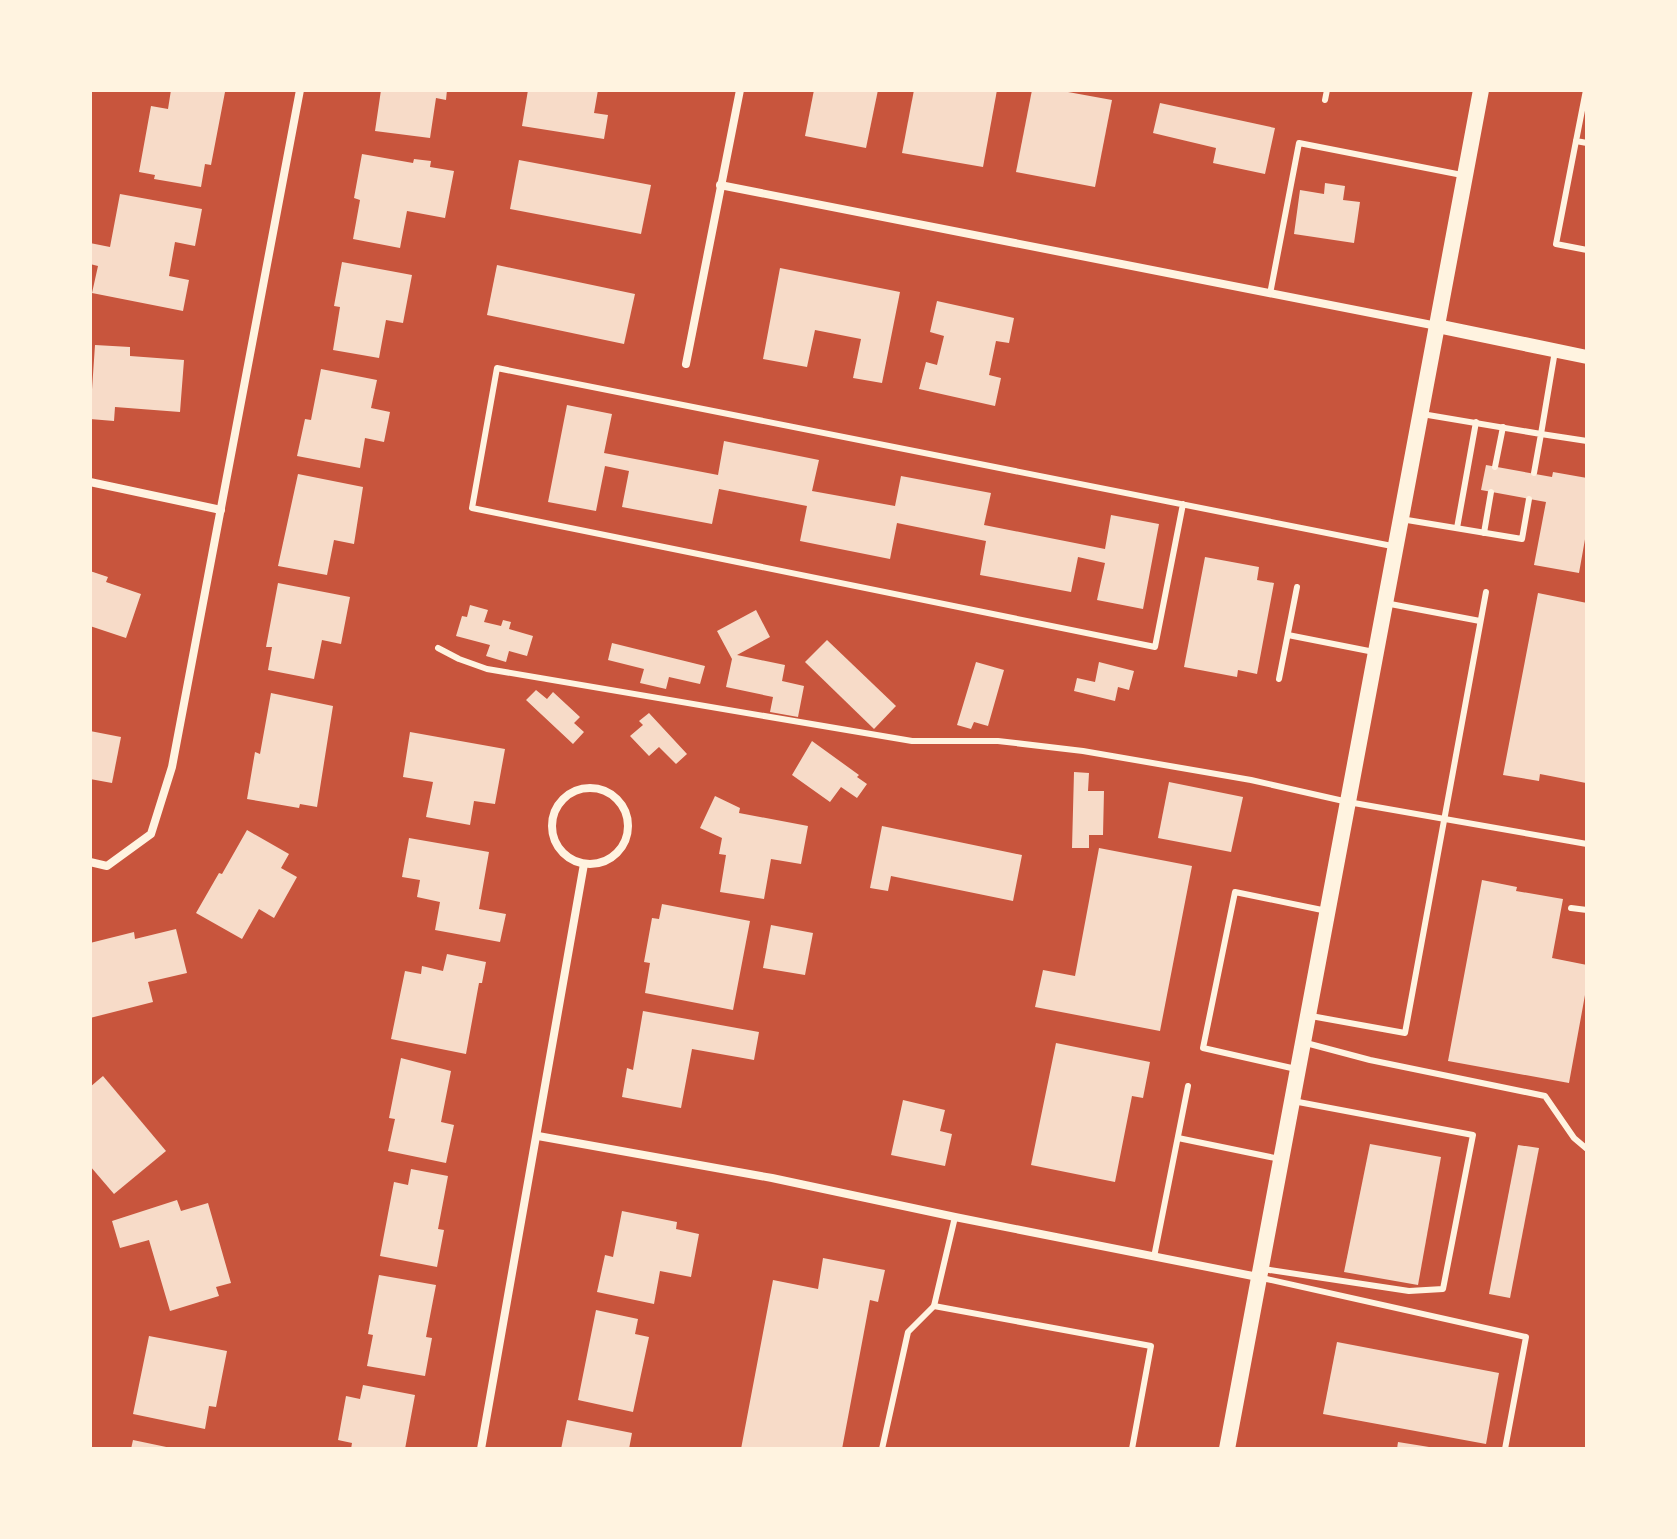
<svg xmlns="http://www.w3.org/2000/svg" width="1677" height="1539" viewBox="0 0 1677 1539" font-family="'Titillium Web',sans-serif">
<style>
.building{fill:#f7dbc8}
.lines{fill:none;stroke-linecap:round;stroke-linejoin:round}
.service{stroke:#fff3e0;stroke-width:6}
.minor{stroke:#fff3e0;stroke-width:8}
.tertiary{stroke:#fff3e0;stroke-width:14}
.secondary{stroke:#fff3e0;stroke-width:16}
</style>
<rect width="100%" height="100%" fill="#c8553d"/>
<g class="building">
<polygon points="171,90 225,92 211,165 205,164 201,187 154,179 155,175 139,172 151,106 168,109"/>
<polygon points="381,90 447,90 446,100 436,98 430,138 375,131"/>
<polygon points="528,90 598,90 594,113 608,115 604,139 522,126"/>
<polygon points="814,90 878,90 866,148 805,136"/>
<polygon points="914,90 997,90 983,167 902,153"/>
<polygon points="1032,90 1057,90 1112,100 1095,187 1016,172"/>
<polygon points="1160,103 1275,128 1265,174 1213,163 1216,148 1153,133"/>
<polygon points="362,154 413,163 414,159 431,161 430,167 454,171 445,218 407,211 400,248 353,239 360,200 354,198"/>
<polygon points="519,160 651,185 641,234 510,209"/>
<polygon points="1325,183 1345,186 1343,200 1360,202 1354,243 1294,234 1300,190 1324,194"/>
<polygon points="120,194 202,209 195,246 175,242 169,276 189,280 183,311 92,293 98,266 90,264 90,243 110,247"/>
<polygon points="342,262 412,275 403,323 386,320 379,358 333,350 340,307 334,306"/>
<polygon points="497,265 635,294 624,344 487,315"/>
<polygon points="780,268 900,292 882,383 853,378 861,339 815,330 807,367 763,359"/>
<polygon points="937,301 1014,318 1009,343 996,341 989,375 1001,378 995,406 919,389 926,362 937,365 944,336 930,332"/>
<polygon points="95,345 130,347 130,356 184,360 180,412 115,407 114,421 90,419"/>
<polygon points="321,369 377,380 371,408 390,412 384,442 365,438 360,468 297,456 305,419 311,420"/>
<polygon points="567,405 612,414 604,453 718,475 724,441 819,460 812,491 895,506 901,476 991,493 984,525 1105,549 1111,515 1159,524 1143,609 1097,600 1105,563 1078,557 1071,592 980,575 986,541 897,523 890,559 800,541 807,506 719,489 712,524 622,507 629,471 605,466 596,511 548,502"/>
<polygon points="1486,465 1552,477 1553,472 1587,478 1587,528 1579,573 1534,565 1546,502 1481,490"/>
<polygon points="298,474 363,487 354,544 334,540 327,575 278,566"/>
<polygon points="1205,557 1259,567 1257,580 1274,583 1257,674 1238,670 1237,677 1184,667"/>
<polygon points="90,571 108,577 106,582 141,594 126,638 90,626"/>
<polygon points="278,583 350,597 341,644 322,640 314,679 268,670 272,647 266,647"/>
<polygon points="1538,593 1587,603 1586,783 1540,774 1539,781 1503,775"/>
<polygon points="470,605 488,610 484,622 501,626 503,620 511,622 509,629 533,636 527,656 509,651 506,662 486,656 490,645 456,636 462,616 467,617"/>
<polygon points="756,610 770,637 737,655 785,665 782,681 804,686 798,717 770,712 773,697 726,687 732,659 717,631"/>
<polygon points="827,640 896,706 874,729 805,662"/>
<polygon points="612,643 705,666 700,684 669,677 666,689 640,683 644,669 608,660"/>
<polygon points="976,662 1004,670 988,726 974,722 971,729 957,725"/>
<polygon points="1099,662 1134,671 1129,690 1118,687 1115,701 1074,691 1077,678 1095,682"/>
<polygon points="536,690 547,699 553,692 580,717 574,723 584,732 573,744 526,700"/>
<polygon points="271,693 333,706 317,807 300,804 299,808 247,799 255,752 260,754"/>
<polygon points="649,713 687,754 676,764 659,747 649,756 630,736 643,725 639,721"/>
<polygon points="90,731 121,737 112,783 90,779"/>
<polygon points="410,732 505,749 495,804 474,801 470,825 426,817 433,782 403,777"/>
<polygon points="812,741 859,775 857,777 867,784 857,798 841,787 830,802 792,775"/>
<polygon points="1074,772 1089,773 1088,791 1104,791 1103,835 1089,835 1089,848 1072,848"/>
<polygon points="1169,782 1243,797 1231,852 1158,838"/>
<polygon points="715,796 740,808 739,813 808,826 801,864 771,859 764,899 720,892 726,855 719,854 722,838 700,828"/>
<polygon points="882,826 1022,855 1013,901 891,876 888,891 870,888"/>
<polygon points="247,830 289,854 281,868 297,877 274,918 259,909 242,939 196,913 219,873 222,874"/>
<polygon points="409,838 489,852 479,909 506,914 500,942 435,930 440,902 417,897 420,880 402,877"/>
<polygon points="1099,848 1192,866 1160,1031 1035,1007 1043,970 1075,976"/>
<polygon points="1482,880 1517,887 1516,891 1563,899 1552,958 1587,965 1587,984 1569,1083 1448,1061"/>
<polygon points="662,904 750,921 733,1010 645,993 650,963 644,962 652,918 659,919"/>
<polygon points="771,925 813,933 805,975 763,968"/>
<polygon points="176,929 187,973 148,982 153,1002 90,1018 90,943 134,932 135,939"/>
<polygon points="447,954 486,962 482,983 479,983 466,1054 391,1039 405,971 421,974 422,966 443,971"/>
<polygon points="643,1011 759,1032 754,1060 692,1049 681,1108 622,1097 627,1068 633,1070"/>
<polygon points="1056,1043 1150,1062 1143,1098 1132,1096 1115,1182 1031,1165"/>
<polygon points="401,1058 451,1071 441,1122 454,1125 446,1163 388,1151 395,1119 389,1118"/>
<polygon points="103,1076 166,1151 114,1194 90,1166 90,1087"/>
<polygon points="903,1100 945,1110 940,1131 952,1134 945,1166 891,1155"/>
<polygon points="1370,1144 1441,1157 1418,1285 1344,1272"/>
<polygon points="1518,1145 1539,1148 1510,1298 1489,1294"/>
<polygon points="411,1169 448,1176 438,1229 444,1230 437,1267 380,1256 394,1182 408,1185"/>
<polygon points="177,1200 181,1211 208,1203 231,1283 216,1287 219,1296 170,1311 149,1240 120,1248 112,1221"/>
<polygon points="622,1211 677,1222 676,1229 699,1234 691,1277 660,1271 654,1304 597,1292 605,1255 613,1257"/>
<polygon points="823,1258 885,1270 878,1302 870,1300 842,1449 741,1449 773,1280 818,1289"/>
<polygon points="379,1275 436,1285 426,1337 432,1338 425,1376 367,1366 373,1335 368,1334"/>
<polygon points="596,1310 638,1319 635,1334 649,1337 633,1412 578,1400"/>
<polygon points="149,1336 227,1351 216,1407 209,1406 205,1429 133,1414"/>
<polygon points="1337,1342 1499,1373 1486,1444 1323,1414"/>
<polygon points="363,1385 415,1395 405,1449 351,1449 352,1443 338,1440 346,1396 360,1399"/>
<polygon points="567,1420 632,1433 629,1449 561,1449"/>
<polygon points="133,1440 171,1448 171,1449 131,1449"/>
<polygon points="1398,1442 1429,1447 1429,1449 1397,1449"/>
</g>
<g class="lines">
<g class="service">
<polyline points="1586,90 1576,141 1587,143"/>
<polyline points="1325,100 1327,90"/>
<polyline points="1576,141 1556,244 1587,250"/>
<polyline points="1270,294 1299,143 1462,175"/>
<polyline points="1555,351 1541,434 1587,441"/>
<polyline points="1422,414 1541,434 1534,473"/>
<polyline points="1495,467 1503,427"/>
<polyline points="1183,504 1155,647 472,508 497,368 1392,546"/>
<polyline points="1401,519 1522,539 1529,499"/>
<polyline points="1457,528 1476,422"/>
<polyline points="1484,533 1491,492"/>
<polyline points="1385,603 1480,621"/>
<polyline points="1288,635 1374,652"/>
<polyline points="438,648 459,659 487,669 912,741 998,741 1083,751 1251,780 1348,802 1587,844"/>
<polyline points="1279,679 1297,587"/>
<polyline points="1571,908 1587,910"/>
<polyline points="1311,1016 1405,1033 1486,592"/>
<polyline points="1306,1043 1370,1060 1545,1096 1574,1138 1587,1149"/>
<polyline points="1296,1069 1203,1048 1235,892 1327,911"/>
<polyline points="1178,1138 1280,1159"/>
<polyline points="1154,1257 1188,1086"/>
<polyline points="1263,1269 1409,1291 1443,1289 1473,1135 1293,1101"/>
<polyline points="1262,1278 1526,1337 1505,1449"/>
<polyline points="934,1306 1151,1346 1132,1449"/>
<polyline points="882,1449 908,1332 934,1306 955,1217"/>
</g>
<g class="minor">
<polyline points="720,185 1437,326"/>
<polyline points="686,364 740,90"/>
<polyline points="90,482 221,510"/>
<circle cx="590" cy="826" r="38"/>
<polyline points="90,862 107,866 151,834 172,767 300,90"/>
<polyline points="538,1136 772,1178 955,1217 1258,1277"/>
<polyline points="481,1449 584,864"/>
</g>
<polyline class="tertiary" points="1437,326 1587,357"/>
<polyline class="secondary" points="1227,1449 1481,90"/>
</g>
<rect width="1677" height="1539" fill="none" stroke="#fff3e0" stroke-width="184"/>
</svg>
